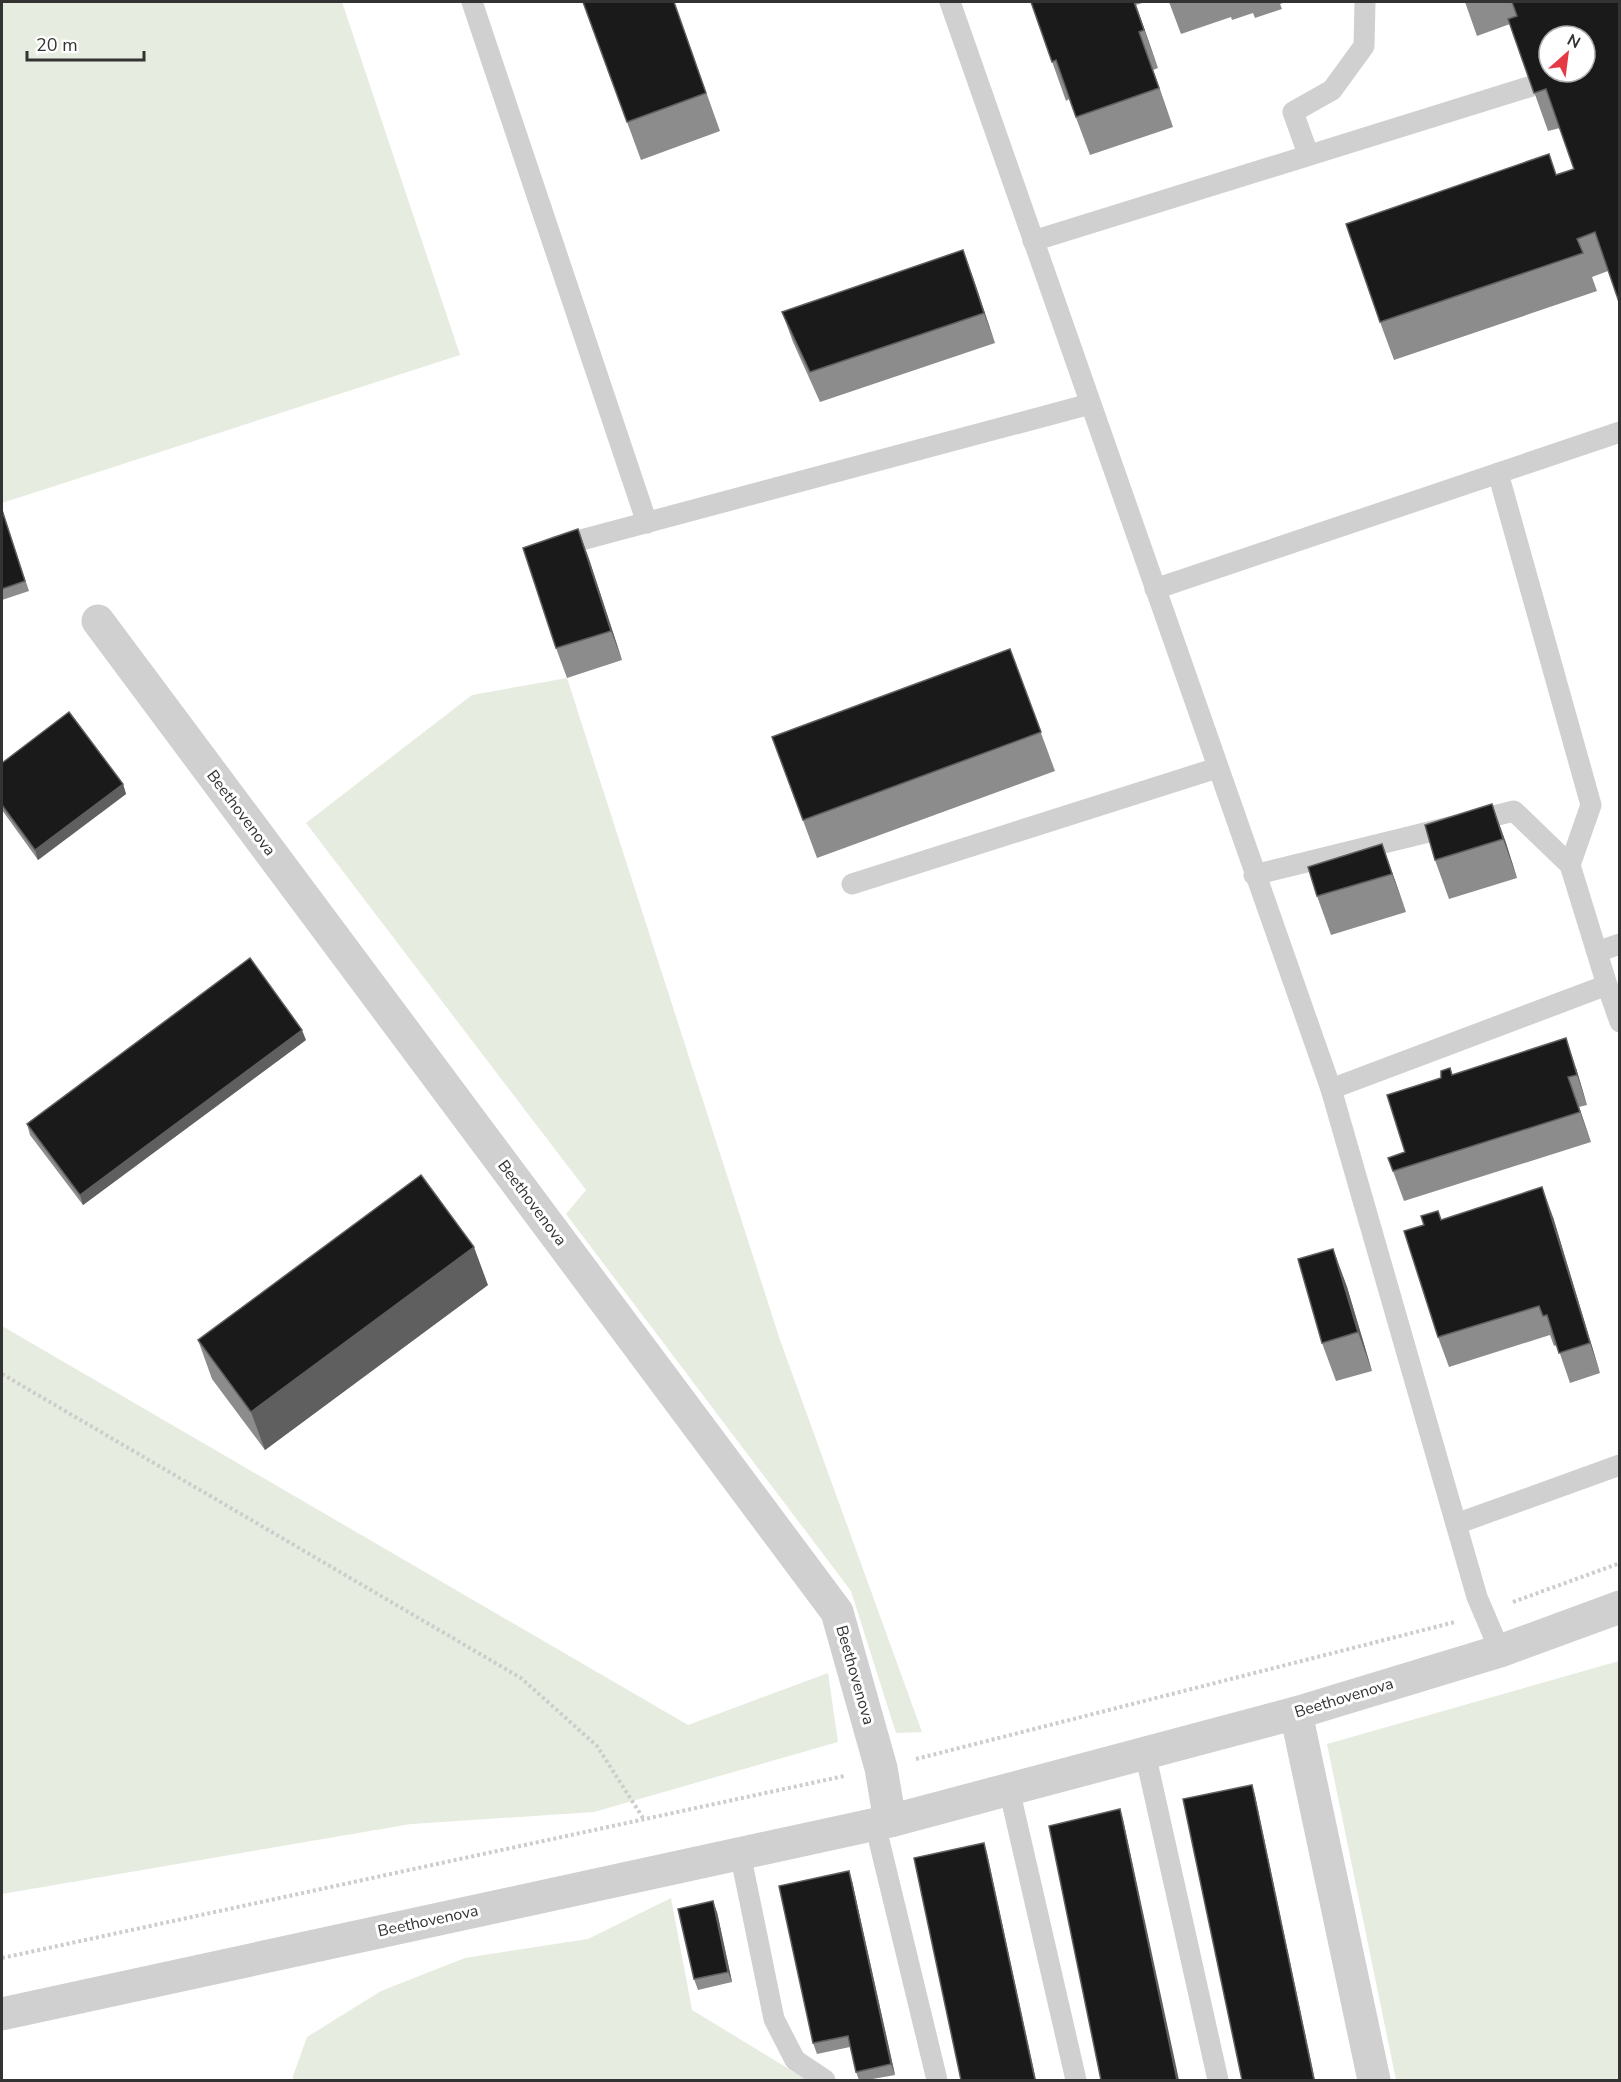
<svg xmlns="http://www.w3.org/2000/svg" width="1621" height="2082" viewBox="0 0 1621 2082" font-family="'Nunito Sans',sans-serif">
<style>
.green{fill:#e6ecdf}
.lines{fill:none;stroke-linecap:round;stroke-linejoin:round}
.path{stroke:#cdcdcd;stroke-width:4;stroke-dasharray:3 3;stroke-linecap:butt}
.lane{stroke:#d0d0d0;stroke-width:21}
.street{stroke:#d0d0d0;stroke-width:33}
.wall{fill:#8c8c8c}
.shaded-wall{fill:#5f5f5f}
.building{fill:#1a1a1a;stroke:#5f5f5f;stroke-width:1.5;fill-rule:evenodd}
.labels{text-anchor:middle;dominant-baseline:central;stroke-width:6;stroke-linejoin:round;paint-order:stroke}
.street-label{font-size:16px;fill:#333;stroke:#fff}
</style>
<rect width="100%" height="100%" fill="#fff"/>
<g class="green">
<polygon points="2,2 342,2 460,355 2,503"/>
<polygon points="567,678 780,1340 922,1732 896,1733 851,1591 566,1214 586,1190 306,823 472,695"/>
<polygon points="2,1326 688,1725 828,1673 838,1742 594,1812 411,1824 2,1894"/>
<polygon points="1619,1661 1619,2080 1396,2080 1327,1744"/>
<polygon points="671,1898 692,2010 807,2080 293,2080 293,2076 307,2037 381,1991 465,1958 588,1939"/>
</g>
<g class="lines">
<g class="path">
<polyline points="2,1374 521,1678 597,1746 643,1818"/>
<polyline points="1513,1602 1620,1563"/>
<polyline points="916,1759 1455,1622"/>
<polyline points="2,1958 844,1776"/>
</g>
<g class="lane">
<polyline points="472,2 647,523"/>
<polyline points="950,2 1331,1089 1477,1597 1500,1651"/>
<polyline points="1308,154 1293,112 1332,90 1364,46 1365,2"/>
<polyline points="1033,241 1532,86"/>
<polyline points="1498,473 1591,805 1570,865"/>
<polyline points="555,547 1090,404"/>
<polyline points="1155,589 1620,432"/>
<polyline points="1254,875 1514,811 1570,865 1607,985"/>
<polyline points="852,884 1217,768"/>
<polyline points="1597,952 1620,944"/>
<polyline points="1331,1089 1607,985 1620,1022"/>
<polyline points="1456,1524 1620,1465"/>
<polyline points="1145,1753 1218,2080"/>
<polyline points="1009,1789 1076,2080"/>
<polyline points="875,1824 937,2080"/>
<polyline points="740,1853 774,2019 795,2060 825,2080"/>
</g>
<g class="street">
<polyline points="98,621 837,1612 881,1768 890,1821"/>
<polyline points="1296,1713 1374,2080"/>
<polyline points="2,2014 890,1821 1296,1713 1500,1651 1620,1607"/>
</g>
</g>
<g class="wall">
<polygon points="583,2 674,2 720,131 641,160"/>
<polygon points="1031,2 1145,2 1136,5 1158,68 1153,70 1173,127 1090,155 1069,99 1066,101"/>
<polygon points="1169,2 1286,2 1280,4 1282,9 1255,18 1253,13 1232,20 1231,17 1181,34"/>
<polygon points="1465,2 1620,2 1608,271 1592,277 1597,291 1394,360 1380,322 1557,174 1574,169 1560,128 1548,131 1510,24 1477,36"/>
<polygon points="963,250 995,343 820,402 793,342 782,312"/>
<polygon points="2,510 29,591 2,600"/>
<polygon points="578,529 589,559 622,660 567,678 556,648"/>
<polygon points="1010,649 1055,771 817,858 772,737"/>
<polygon points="2,763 123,784 126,794 38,860 2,810"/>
<polygon points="1492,804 1506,843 1517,878 1449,899 1435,860"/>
<polygon points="1382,844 1406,912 1331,935 1317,896"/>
<polygon points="306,1040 83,1205 30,1135 27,1124"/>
<polygon points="1576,1068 1587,1105 1579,1107 1591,1142 1404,1201 1393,1171 1452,1075"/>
<polygon points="1553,1217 1600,1373 1570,1383 1557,1345 1554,1346 1550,1335 1449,1367 1438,1337 1441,1220"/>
<polygon points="1333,1249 1347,1287 1372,1371 1336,1381 1322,1343"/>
<polygon points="488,1285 265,1450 212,1379 198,1340"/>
<polygon points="852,1881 895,2075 867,2080 859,2080 856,2072 850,2047 817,2054 813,2043"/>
<polygon points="717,1912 732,1982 698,1990 694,1979"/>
</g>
<g class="shaded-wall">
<polygon points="1134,2 1135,2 1136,5 1158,68"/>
<polygon points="1139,32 1153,70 1173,127 1159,88"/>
<polygon points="963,250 974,280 995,343 984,313"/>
<polygon points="578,529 589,559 622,660 611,631"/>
<polygon points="123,784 126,794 38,860 35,850"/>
<polygon points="1492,804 1506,843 1517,878 1503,839"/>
<polygon points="1382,844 1396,883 1406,912 1392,874"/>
<polygon points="302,1030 306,1040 83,1205 80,1195"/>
<polygon points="1566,1038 1576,1068 1587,1105 1577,1075"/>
<polygon points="1568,1077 1579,1107 1591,1142 1580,1112"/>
<polygon points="1542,1187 1553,1217 1600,1373 1590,1343"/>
<polygon points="474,1247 488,1285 265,1450 251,1412"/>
<polygon points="1333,1249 1347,1287 1372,1371 1358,1332"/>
<polygon points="1252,1785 1255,1795 1315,2080 1314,2080"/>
<polygon points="1120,1809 1123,1819 1179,2080 1177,2080"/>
<polygon points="984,1843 987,1853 1036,2080 1035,2080"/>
<polygon points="849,1871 852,1881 895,2075 891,2064"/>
<polygon points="713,1901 717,1912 732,1982 728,1972"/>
</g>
<g class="building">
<polygon points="583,2 674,2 706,93 627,122"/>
<polygon points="1031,2 1134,2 1144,30 1139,32 1159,88 1076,117 1056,60 1052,62"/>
<path d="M1512,2H1620V305L1595,232L1577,239L1583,253L1380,322L1346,224L1549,154L1556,175L1574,169L1546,89L1534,93L1508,19L1517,16ZM1549,36H1585V72H1549Z"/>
<polygon points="963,250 984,313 810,372 782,312"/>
<polygon points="2,510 25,581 2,589"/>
<polygon points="578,529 611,631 556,648 523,548"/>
<polygon points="1010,649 1041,732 803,820 772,737"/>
<polygon points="69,712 123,784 35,850 2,805 2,763"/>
<polygon points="1492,804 1503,839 1435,860 1425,825"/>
<polygon points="1382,844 1392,874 1317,896 1308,867"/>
<polygon points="250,958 302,1030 80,1195 27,1124"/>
<polygon points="1566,1038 1577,1075 1568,1077 1580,1112 1393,1171 1388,1158 1405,1152 1387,1095 1441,1078 1441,1071 1450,1068 1452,1075"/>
<polygon points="421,1175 474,1247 251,1412 198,1340"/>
<polygon points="1542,1187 1590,1343 1559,1353 1547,1315 1543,1316 1539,1306 1438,1337 1404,1231 1424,1225 1421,1216 1438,1211 1441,1220"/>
<polygon points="1333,1249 1358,1332 1322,1343 1298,1259"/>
<polygon points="1252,1785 1314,2080 1242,2080 1183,1799"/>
<polygon points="1120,1809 1177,2080 1101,2080 1049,1826"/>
<polygon points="984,1843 1035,2080 961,2080 914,1858"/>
<polygon points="849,1871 891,2064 856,2072 848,2036 813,2043 779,1886"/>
<polygon points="713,1901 728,1972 694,1979 678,1909"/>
</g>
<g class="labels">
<g class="street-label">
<text transform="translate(241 813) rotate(53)">Beethovenova</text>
<text transform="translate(532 1203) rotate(53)">Beethovenova</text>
<text transform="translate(855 1675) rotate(74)">Beethovenova</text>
<text transform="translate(1344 1698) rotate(-17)">Beethovenova</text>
<text transform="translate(428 1921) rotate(-12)">Beethovenova</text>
</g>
</g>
<rect width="1621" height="2082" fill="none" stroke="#333333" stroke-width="6"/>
<g transform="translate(1567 54) rotate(28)"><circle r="28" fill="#ffffff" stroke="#adadad" stroke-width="1.5"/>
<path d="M0-4.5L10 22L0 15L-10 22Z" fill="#e63946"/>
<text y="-9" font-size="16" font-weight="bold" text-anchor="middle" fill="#333333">N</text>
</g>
<path d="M27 51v9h117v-9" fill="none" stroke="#333333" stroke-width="3"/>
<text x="36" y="51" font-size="18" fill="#333333" stroke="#ffffff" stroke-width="4.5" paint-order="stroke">20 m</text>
</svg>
